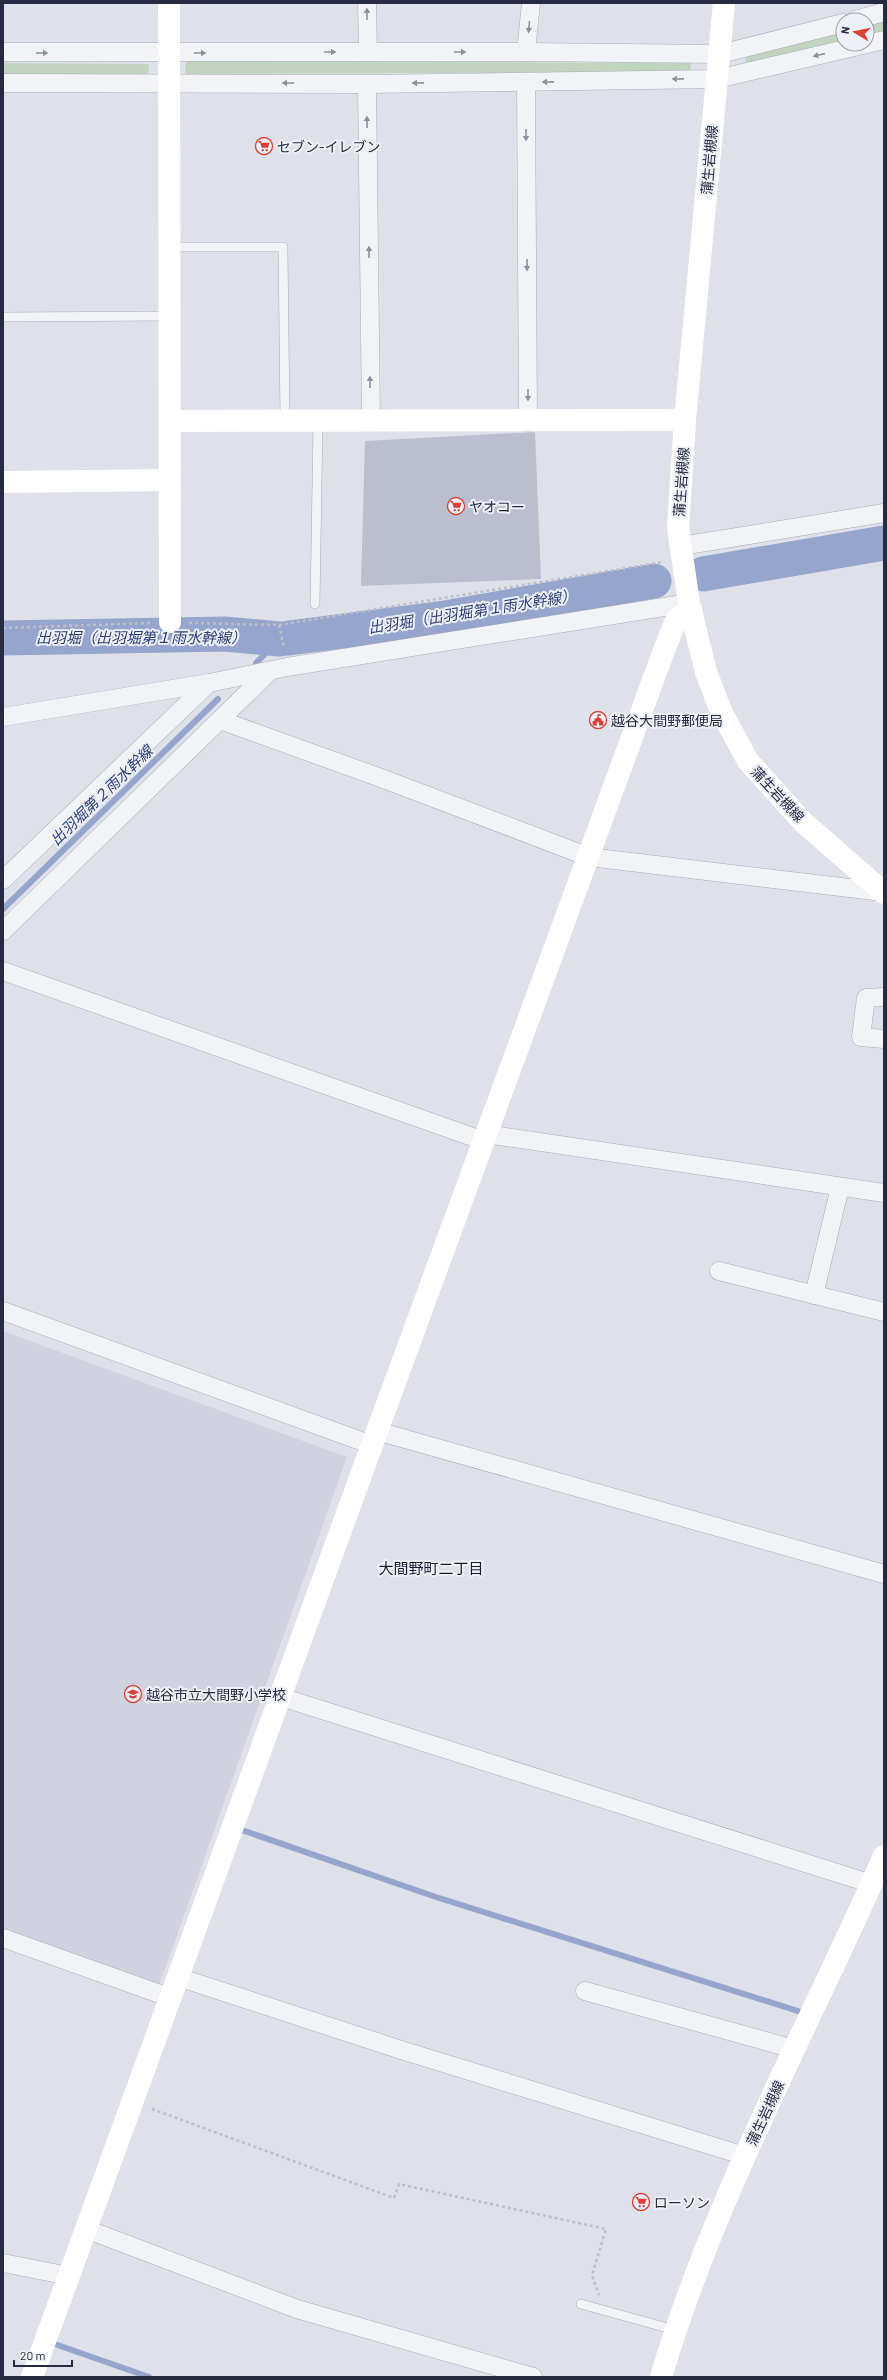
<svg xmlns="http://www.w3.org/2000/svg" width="887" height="2380" viewBox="0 0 887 2380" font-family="Barlow,'Noto Sans JP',sans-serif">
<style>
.built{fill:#d0d3df}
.green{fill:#c0d4bf}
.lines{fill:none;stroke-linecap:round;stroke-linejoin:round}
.stream{stroke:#96a5cd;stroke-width:6}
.river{stroke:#96a5cd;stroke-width:35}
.building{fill:#bbbecd}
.lane-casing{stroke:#a8aab8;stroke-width:10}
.street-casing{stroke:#a8aab8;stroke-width:19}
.path{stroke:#bdbfc8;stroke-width:2.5;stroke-dasharray:3 3;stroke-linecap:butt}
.lane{stroke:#f2f3f7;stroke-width:9}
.street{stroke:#f2f3f7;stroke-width:18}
.secondary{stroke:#fff;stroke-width:22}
.oneway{fill:#8c8f9c}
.labels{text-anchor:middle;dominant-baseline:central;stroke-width:4;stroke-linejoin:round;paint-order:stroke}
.poi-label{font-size:14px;fill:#262b42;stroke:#eef0f7;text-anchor:start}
.street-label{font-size:14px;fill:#262b42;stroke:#eef0f7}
.water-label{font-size:15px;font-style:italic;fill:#2c3f7a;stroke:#eef0f7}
.neighbourhood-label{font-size:15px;fill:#181c33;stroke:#eef0f7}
</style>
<rect width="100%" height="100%" fill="#dfe1ea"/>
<polygon class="built" points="3,1331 347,1457 159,1986 3,1932"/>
<g class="green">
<polygon points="884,21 884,31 867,36 867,25"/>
<polygon points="843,31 843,42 745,67 746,55"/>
<polygon points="186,61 691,63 690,72 185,74"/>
<polygon points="3,63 149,64 148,74 3,75"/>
</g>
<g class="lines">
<g class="stream">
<polyline points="256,663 280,639"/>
<polyline points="3,909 218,699"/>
<polyline points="236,1828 436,1897 801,2012"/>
<polyline points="49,2342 149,2377"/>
</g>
<g class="river">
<polyline points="703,574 884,543"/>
<polyline points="3,638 225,634 280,639"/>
<polyline points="289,638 445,618 654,581"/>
</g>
</g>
<polygon class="building" points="535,432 541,579 361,586 365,441"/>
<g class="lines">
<g class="lane-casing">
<g id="lane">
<polyline points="171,247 283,247 285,420"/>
<polyline points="3,317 170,316"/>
<polyline points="315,604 318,421"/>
<polyline points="581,2304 675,2330"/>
</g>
</g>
<g class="street-casing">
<g id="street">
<polyline points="367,3 368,52"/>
<polyline points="855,20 884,12"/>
<polyline points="3,52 526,52 720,54 843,23"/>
<polyline points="526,52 531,3"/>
<polyline points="526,82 528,422"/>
<polyline points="3,83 367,84 717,79 884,40"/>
<polyline points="367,84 371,421"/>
<polyline points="681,546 884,513"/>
<polyline points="3,717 209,683 287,667 689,603"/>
<polyline points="220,720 381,778 589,857 883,892"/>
<polyline points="3,880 209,683"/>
<polyline points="3,931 270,671"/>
<polyline points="3,971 484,1141"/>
<polyline points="884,997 866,998 861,1037 884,1039"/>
<polyline points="486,1134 884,1193"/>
<polyline points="719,1271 884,1312"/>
<polyline points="814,1295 840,1187"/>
<polyline points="3,1311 372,1445"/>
<polyline points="377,1431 884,1574"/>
<polyline points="281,1697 872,1884"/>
<polyline points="3,1938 171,1998"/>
<polyline points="178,1977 398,2049 745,2156"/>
<polyline points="585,1991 794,2049"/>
<polyline points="86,2229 297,2309 533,2377"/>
<polyline points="3,2263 69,2276"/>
</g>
</g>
<g class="path">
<polyline points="189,623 279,625 663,562"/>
<polyline points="279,625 284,648"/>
<polyline points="3,628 150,623"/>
<polyline points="152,2109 394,2198 399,2184 606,2229 592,2275 599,2295"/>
</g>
<use href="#lane" class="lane"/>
<use href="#street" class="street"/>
<g class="secondary">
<polyline points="169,3 170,622"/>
<polyline points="724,3 685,420 678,528 689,603 706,672 721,711 748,761 802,821 884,893"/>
<polyline points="171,421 685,420"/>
<polyline points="3,482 170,480"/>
<polyline points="32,2377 372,1445 663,653 676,620 691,608"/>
<path d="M661,2377C715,2195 808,2029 884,1856"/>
</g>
</g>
<defs><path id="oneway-solid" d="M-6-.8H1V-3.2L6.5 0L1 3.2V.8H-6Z"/></defs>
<g class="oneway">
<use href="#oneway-solid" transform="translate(367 14) rotate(-90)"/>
<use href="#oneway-solid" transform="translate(529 27) rotate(95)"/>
<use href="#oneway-solid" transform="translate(330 52)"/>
<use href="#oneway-solid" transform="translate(460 52)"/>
<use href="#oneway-solid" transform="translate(42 53)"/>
<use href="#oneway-solid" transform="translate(200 53)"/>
<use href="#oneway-solid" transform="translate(819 55) rotate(167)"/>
<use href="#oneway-solid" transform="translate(678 79) rotate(179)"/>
<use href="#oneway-solid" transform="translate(548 82) rotate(179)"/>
<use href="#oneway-solid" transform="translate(288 83) rotate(-180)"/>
<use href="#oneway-solid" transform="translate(418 83) rotate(179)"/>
<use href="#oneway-solid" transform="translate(367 122) rotate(-91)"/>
<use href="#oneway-solid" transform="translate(526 135) rotate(90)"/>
<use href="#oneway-solid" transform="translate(369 252) rotate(-91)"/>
<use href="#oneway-solid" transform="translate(527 265) rotate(90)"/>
<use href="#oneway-solid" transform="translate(370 382) rotate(-91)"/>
<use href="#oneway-solid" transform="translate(528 395) rotate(90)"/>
</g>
<defs>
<g id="supermarket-ring" transform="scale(0.9)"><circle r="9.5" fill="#eef0f7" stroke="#db4037" stroke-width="1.5"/><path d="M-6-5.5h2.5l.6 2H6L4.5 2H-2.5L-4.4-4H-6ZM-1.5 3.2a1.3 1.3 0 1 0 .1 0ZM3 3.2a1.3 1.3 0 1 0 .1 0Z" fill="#db4037"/></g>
<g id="civic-ring" transform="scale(0.9)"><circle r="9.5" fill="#eef0f7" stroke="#db4037" stroke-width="1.5"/><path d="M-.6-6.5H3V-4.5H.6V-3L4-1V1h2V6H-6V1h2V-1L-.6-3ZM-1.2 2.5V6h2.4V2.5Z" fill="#db4037"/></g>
<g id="school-ring" transform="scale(0.9)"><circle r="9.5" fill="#eef0f7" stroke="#db4037" stroke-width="1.5"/><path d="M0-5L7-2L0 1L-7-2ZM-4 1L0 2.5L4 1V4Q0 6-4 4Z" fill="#db4037"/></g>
</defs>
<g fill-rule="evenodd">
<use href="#supermarket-ring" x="264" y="146"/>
<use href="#supermarket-ring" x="456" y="506"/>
<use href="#civic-ring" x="598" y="720"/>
<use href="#school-ring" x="133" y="1694"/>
<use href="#supermarket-ring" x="641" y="2202"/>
</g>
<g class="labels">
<g class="poi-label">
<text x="277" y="146">セブン-イレブン</text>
<text x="469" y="506">ヤオコー</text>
<text x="611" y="720">越谷大間野郵便局</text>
<text x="146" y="1694">越谷市立大間野小学校</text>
<text x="654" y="2202">ローソン</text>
</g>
<g class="street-label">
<text transform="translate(709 160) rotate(-85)">蒲生岩槻線</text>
<text transform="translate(681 482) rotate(-86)">蒲生岩槻線</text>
<text transform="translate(778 794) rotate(47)">蒲生岩槻線</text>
<text transform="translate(765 2113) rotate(-65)">蒲生岩槻線</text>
</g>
<g class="water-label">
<text transform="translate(472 611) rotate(-9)">出羽堀（出羽堀第１雨水幹線）</text>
<text x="141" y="637">出羽堀（出羽堀第１雨水幹線）</text>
<text transform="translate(101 795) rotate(-44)">出羽堀第２雨水幹線</text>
</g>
<g class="neighbourhood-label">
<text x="431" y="1568">大間野町二丁目</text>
</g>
</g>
<rect width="887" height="2380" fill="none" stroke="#262b42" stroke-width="8"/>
<g transform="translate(855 32) rotate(280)"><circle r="19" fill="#eef0f7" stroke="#9ea1af"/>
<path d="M0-3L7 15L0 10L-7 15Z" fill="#db4037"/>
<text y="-6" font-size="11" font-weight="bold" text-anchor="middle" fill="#262b42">N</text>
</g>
<path d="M14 2360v6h58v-6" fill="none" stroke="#262b42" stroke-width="2"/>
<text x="20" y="2360" font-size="12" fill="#262b42" stroke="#eef0f7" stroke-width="3" paint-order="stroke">20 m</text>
</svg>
